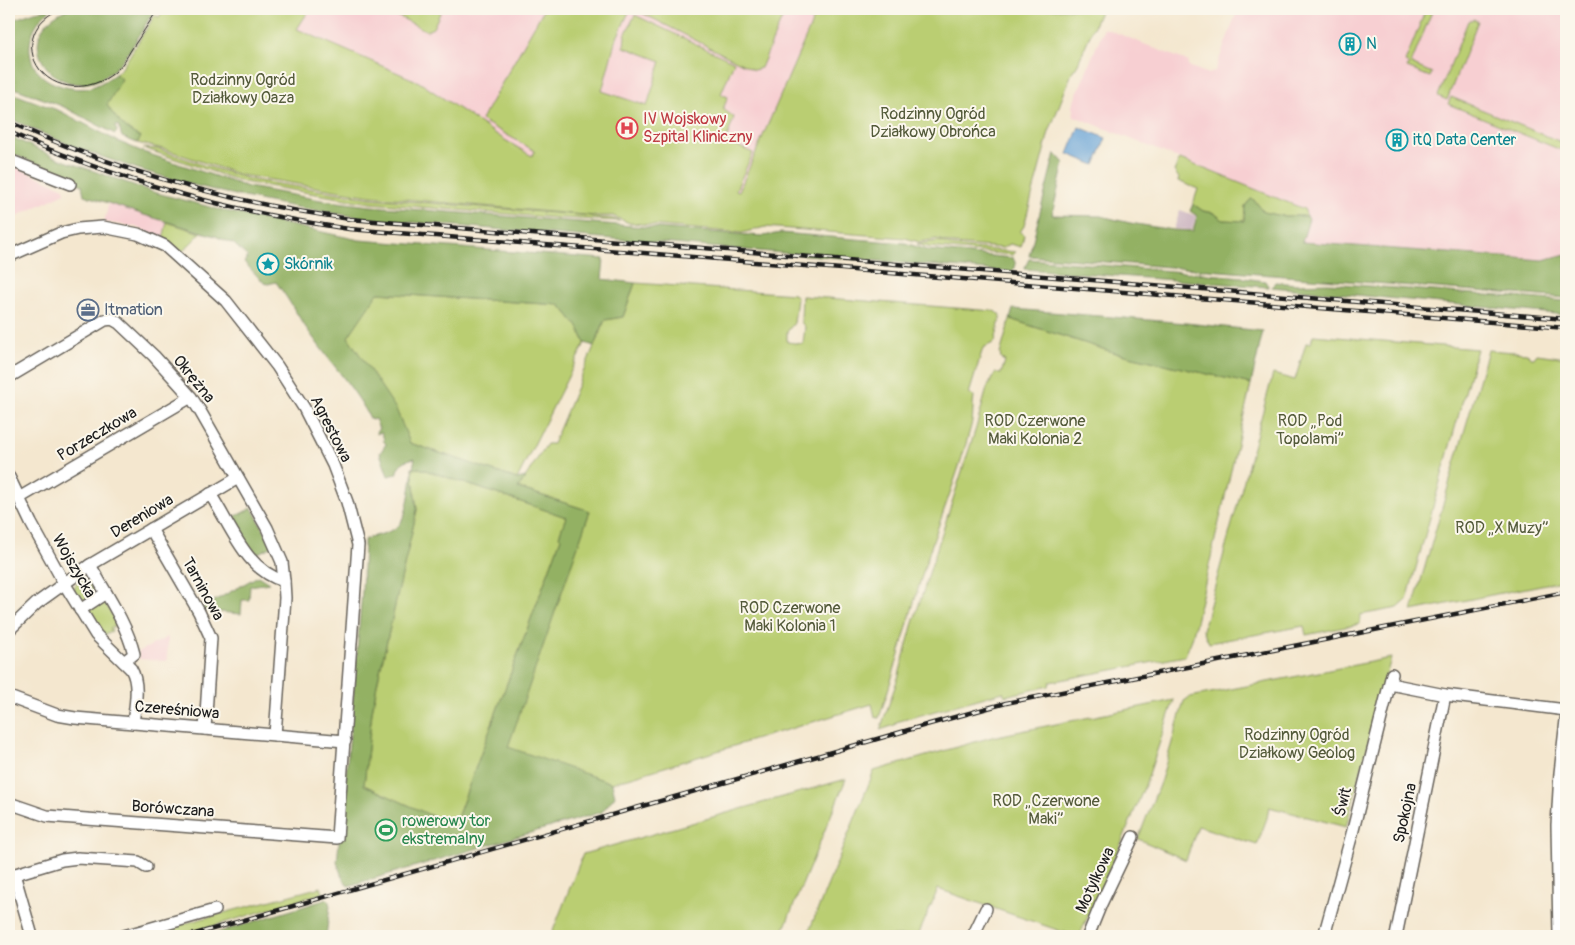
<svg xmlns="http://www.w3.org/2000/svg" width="1575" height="945" viewBox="0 0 1575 945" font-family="Pangolin,sans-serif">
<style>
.built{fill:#f7cfd2}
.industrial{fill:#d2bdc6}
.green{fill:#bace72;stroke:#6b7547}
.forest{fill:#93b164;stroke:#586640;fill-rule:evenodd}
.water{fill:#66a2d6;stroke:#415f79}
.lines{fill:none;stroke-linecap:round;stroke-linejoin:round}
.minor-casing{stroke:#68635b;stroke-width:14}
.minor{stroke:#fff;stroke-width:11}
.tram{stroke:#1c1c1c;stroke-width:1}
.rail-casing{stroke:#1c1c1c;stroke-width:4.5}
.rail{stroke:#fbf7ec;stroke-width:2.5;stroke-dasharray:8;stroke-linecap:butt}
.labels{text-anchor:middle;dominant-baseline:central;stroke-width:4;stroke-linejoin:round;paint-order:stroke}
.culture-label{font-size:16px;fill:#0d838f;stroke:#fbf7ec;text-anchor:start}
.park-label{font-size:16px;fill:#535a3a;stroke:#fbf7ec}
.health-label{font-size:16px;fill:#be3a42;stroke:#fbf7ec;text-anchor:start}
.service-label{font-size:16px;fill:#4e5e75;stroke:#fbf7ec;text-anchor:start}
.street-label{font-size:16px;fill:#1c1c1c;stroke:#fbf7ec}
.leisure-label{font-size:16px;fill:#27864d;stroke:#fbf7ec;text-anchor:start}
</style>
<rect width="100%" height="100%" fill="#fbf7ec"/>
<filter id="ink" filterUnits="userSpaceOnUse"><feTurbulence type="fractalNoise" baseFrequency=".02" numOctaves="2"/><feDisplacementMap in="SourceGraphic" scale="10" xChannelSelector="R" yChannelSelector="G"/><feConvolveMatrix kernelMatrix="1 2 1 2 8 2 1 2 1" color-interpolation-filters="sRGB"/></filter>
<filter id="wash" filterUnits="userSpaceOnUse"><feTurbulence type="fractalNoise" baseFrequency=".0096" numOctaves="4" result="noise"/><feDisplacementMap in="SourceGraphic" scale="20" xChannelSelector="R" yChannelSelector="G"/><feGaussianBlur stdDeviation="1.12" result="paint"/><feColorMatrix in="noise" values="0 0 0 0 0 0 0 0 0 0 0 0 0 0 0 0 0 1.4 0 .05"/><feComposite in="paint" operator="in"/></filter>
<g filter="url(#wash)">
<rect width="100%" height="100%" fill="#f4e7cf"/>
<g class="built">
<polygon points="310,9 818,9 722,230 649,224 505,140 419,82 296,29"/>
<polygon points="1238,9 1566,9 1566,262 1301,242 1309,219 1304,209 1074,116 1072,106 1104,28 1189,62 1188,66 1209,74 1215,71"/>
<polygon points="9,164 64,188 65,193 13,218 9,216"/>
<polygon points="109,203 167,222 163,239 136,227 104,222"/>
<polygon points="168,637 167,661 139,659 138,652"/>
</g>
<polygon class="industrial" points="1180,210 1196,216 1192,230 1174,229"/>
<g class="green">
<path d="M164,9H310L297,29L419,82L505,140L532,156L535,151L481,120L544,9H623L629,12L615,42L602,91L647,106L661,61L624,47L625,35L635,15L734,62L721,94L728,97L723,109L734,117L726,141L753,153L736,190L739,191L818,9H1101L1076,68L1073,70L1049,132L1024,226L1020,232L1024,235L1021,247L1010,244L1003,248L953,244L937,239L919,242L905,238L765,227L742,233L629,223L613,216H596L370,196L241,175L164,149L137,143L141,137C127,132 114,118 107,105L121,79L115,74L122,68L155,15L159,17Z"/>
<polygon points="384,9 442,9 433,28 427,31"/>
<polygon points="634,9 786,9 761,68 754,70"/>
<polygon points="1426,9 1433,9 1411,64 1432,73 1430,77 1407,68 1409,64 1405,62"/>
<polygon points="1473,19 1478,21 1447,100 1438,96 1468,21"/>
<polygon points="1451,97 1566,144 1566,152 1448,104"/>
<path d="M143,148L158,149L203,165L253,180L370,198L590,216C599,220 610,216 620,221L557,218L370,203L243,182Z"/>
<polygon points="1180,159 1304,209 1307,216 1282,216 1264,212 1254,200 1251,199 1245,206 1244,221 1223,220 1214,213 1203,211 1193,204 1198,189 1178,181 1179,178 1174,171"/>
<polygon points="167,222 201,233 182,252 163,239"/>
<polygon points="939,241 953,246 1015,252 1013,255 927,247 917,244"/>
<path d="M635,283L794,294L797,298L794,323L787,332V342L803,344L805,327L801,322L802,296L994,311L1001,315L995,342L983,348L969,394L974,396C972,406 974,416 971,426C960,468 944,509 930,550C912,605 898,662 879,718L875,717L872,704L612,783L507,748L590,511L518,488L547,444H553L605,320L623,317Z"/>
<polygon points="377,293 560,305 578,327 585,343 517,479 410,443 406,434 348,337"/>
<polygon points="1010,319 1112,352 1251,384 1192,639 1185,656 1050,682 1049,686 1005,696 1003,692 896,722 895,725 880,730 899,675 912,626 976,428 987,388 995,373 1001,374 1005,361 1001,359 1000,354"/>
<polygon points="1313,335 1477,349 1407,600 1398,608 1360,615 1360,624 1306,635 1304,626 1209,643 1203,630 1273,374 1295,380 1306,343 1311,343"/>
<polygon points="1488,350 1527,353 1530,358 1534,358 1537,354 1566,358 1566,580 1412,611"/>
<polygon points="412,468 419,468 566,517 559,536 561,538 454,826 364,785 372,712 377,684 417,510"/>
<circle cx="84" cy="590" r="10"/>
<polygon points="104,601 117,623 116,626 110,628 112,631 102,636 88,611"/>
<polygon points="1391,658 1346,827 1269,807 1267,818 1257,845 1198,826 1186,860 1138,839 1161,780 1184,701 1190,697"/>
<polygon points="1174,700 1147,780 1121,844 1079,936 1075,936 938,889 918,936 807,936 874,771 992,737"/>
<polygon points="846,779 781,936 551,936 583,854"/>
<polygon points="321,887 323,893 180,936 137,936"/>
</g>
<g class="forest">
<path d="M49,9V11C29,25 22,57 41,75C51,85 73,91 88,88C97,86 107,80 115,74L122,79L107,105C115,118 127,132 141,137L137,143L122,137L118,125L115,127L117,131L115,134L62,106L9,86V21L35,12Z"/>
<path d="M68,9H155C143,28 129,57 111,72C61,113 1,36 68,9Z"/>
<path d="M9,92L60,111L117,141L143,152L248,187L321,200L370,206L763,236L781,233L905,243L927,250L1013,258L1015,262V268L1011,272L385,220C256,205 127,175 9,118Z"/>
<path d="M9,136L57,158L153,192L221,210L359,240L604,259L602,279L635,283L623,317L605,320L594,346L585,343L578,327L560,305L378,293L348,337L396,409L410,443L517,479L526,477L518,488L590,511L508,747L612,783L615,796L602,812L348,886L342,877L337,862L350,734L362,592L364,544V540C375,535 388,534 397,527C410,517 411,474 415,458C406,460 397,463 397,474L388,476L380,453L386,444L383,440L384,439L381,432L377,434L376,431L379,429L375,419L371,420C357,392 335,368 317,343C302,324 291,302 276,282L268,284L264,283L244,262L248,257L234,244L215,236L144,215L84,195L82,185L9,152ZM419,468L566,517L559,536L561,538L454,826L364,785L372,712L377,684L417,510L412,469Z"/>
<polygon points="1055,153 1064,163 1052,215 1101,216 1130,223 1173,230 1193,231 1197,216 1190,211 1193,204 1203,211 1214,213 1223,220 1244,221 1245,206 1251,199 1254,200 1264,212 1282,216 1307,216 1309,219 1302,242 1543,260 1566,254 1566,298 1029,256"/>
<polygon points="1029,259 1243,277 1244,278 1265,281 1268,286 1268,287 1024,269"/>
<polygon points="1275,282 1296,284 1328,283 1566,301 1566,315 1272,287"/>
<polygon points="1013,309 1186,323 1263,331 1251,384 1112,352 1010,319"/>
<polygon points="252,508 273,546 252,556 230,519"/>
<polygon points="258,576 269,583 250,586 249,600 242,600 241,614 219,612 208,609 205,611 202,608"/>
<polygon points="328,899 330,906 326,936 206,936"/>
</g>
<polygon class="water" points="1079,127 1106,138 1095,165 1068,154"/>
</g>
<g filter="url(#ink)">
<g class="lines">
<g class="minor-casing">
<g id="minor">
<polyline points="9,160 70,184"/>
<polyline points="9,256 61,233 78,229 103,227 138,234 165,246 226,301 277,366 304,408 333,465 347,502 358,545 337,838 47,816 9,803"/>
<path d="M9,377L105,320L112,319L119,323L154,356L191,397L200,411L267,528L282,562L284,581C245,570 231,525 210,494"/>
<path d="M9,477L31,523L64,583L96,635L131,669C140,684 135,706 133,723"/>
<polyline points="19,498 191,397"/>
<polyline points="151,529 199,612 211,638 205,729"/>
<path d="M90,565C106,594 126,622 134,654L124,662"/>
<polyline points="80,610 106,593"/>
<polyline points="9,630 37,603 90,565 238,478"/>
<polyline points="1390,684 1445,695 1566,710"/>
<polyline points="9,697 57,715 75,718 345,741"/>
<polyline points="275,735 285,598 284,581"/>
<polyline points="14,874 32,936"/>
<polyline points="9,876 62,860 78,858 138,862 146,867"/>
<polyline points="124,936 215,910"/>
<polyline points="973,936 986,909"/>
<polyline points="1088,936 1101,904 1133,837"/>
<polyline points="1324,936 1352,834 1392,674"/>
<polyline points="1396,936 1445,695"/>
<polyline points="1559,936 1557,825 1560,773 1566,720"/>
</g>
</g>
<use href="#minor" class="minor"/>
<path class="tram" d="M61,9C35,18 22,46 40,70C59,94 98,90 118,69C123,64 127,57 131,50C140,37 149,23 158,9"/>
<g class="rail-casing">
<g id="rail">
<path d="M9,122C117,171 232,203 350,219L1566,319"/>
<path d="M9,132C119,182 230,211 349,229L1566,328"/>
<polyline points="188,936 926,725 1006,703 1566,592"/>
</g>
</g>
<use href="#rail" class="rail"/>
</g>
</g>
<defs>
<g id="building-ring" transform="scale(1.125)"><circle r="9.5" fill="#fbf7ec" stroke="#0f9aa8" stroke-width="1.5"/><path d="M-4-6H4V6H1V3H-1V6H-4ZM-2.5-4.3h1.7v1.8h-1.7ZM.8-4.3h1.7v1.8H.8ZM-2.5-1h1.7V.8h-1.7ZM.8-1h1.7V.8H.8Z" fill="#0f9aa8"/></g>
<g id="hospital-ring" transform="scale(1.125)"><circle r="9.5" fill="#fbf7ec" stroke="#e0444e" stroke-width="1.5"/><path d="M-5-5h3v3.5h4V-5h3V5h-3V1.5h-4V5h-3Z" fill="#e0444e"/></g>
<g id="sight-ring" transform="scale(1.125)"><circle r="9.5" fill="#fbf7ec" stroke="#0f9aa8" stroke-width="1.5"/><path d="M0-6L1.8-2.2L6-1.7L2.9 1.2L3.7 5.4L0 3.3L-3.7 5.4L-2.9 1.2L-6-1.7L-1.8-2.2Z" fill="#0f9aa8"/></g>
<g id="office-ring" transform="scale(1.125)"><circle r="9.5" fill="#fbf7ec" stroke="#5c6f8a" stroke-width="1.5"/><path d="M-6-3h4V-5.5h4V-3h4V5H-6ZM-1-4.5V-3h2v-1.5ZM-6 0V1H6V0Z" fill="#5c6f8a"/></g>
<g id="stadium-ring" transform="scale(1.125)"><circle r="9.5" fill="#fbf7ec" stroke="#2e9e5b" stroke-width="1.5"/><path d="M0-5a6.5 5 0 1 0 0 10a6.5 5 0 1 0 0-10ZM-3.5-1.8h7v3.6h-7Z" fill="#2e9e5b"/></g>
</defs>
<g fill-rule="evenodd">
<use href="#building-ring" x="1350" y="44"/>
<use href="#hospital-ring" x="627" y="128"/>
<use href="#building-ring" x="1397" y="140"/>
<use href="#sight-ring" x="268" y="264"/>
<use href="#office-ring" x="88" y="310"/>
<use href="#stadium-ring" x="386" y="830"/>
</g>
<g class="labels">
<g class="culture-label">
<text x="1366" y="44">N</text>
<text x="1413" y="140">itQ Data Center</text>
<text x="284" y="264">Skórnik</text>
</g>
<g class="park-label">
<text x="243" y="80">Rodzinny Ogród<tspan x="243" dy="18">Działkowy Oaza</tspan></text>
<text x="933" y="114">Rodzinny Ogród<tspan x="933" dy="18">Działkowy Obrońca</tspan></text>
<text x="1035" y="421">ROD Czerwone<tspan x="1035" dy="18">Maki Kolonia 2</tspan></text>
<text x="1310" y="421">ROD „Pod<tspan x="1310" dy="18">Topolami”</tspan></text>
<text x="1502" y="528">ROD „X Muzy”</text>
<text x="790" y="608">ROD Czerwone<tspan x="790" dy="18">Maki Kolonia 1</tspan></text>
<text x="1297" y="735">Rodzinny Ogród<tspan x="1297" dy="18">Działkowy Geolog</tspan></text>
<text x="1046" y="801">ROD „Czerwone<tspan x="1046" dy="18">Maki”</tspan></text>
</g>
<g class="health-label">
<text x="643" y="119">IV Wojskowy<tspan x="643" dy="18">Szpital Kliniczny</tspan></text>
</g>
<g class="service-label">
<text x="104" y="310">Itmation</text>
</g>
<g class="street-label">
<text transform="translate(194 379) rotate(51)">Okrężna</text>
<text transform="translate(331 429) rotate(63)">Agrestowa</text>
<text transform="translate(97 434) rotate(-31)">Porzeczkowa</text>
<text transform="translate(142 516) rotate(-31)">Dereniowa</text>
<text transform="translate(74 566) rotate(60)">Wojszycka</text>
<text transform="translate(203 589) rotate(61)">Tarninowa</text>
<text transform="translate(177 710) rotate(5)">Czereśniowa</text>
<text transform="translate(1343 802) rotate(-76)">Świt</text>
<text transform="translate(173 809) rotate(4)">Borówczana</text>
<text transform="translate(1405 813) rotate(-78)">Spokojna</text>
<text transform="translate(1095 880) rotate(-65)">Motylkowa</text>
</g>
<g class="leisure-label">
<text x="402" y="821">rowerowy tor<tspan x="402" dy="18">ekstremalny</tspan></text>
</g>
</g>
<rect width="1575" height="945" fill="none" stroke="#fbf7ec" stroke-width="30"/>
</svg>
